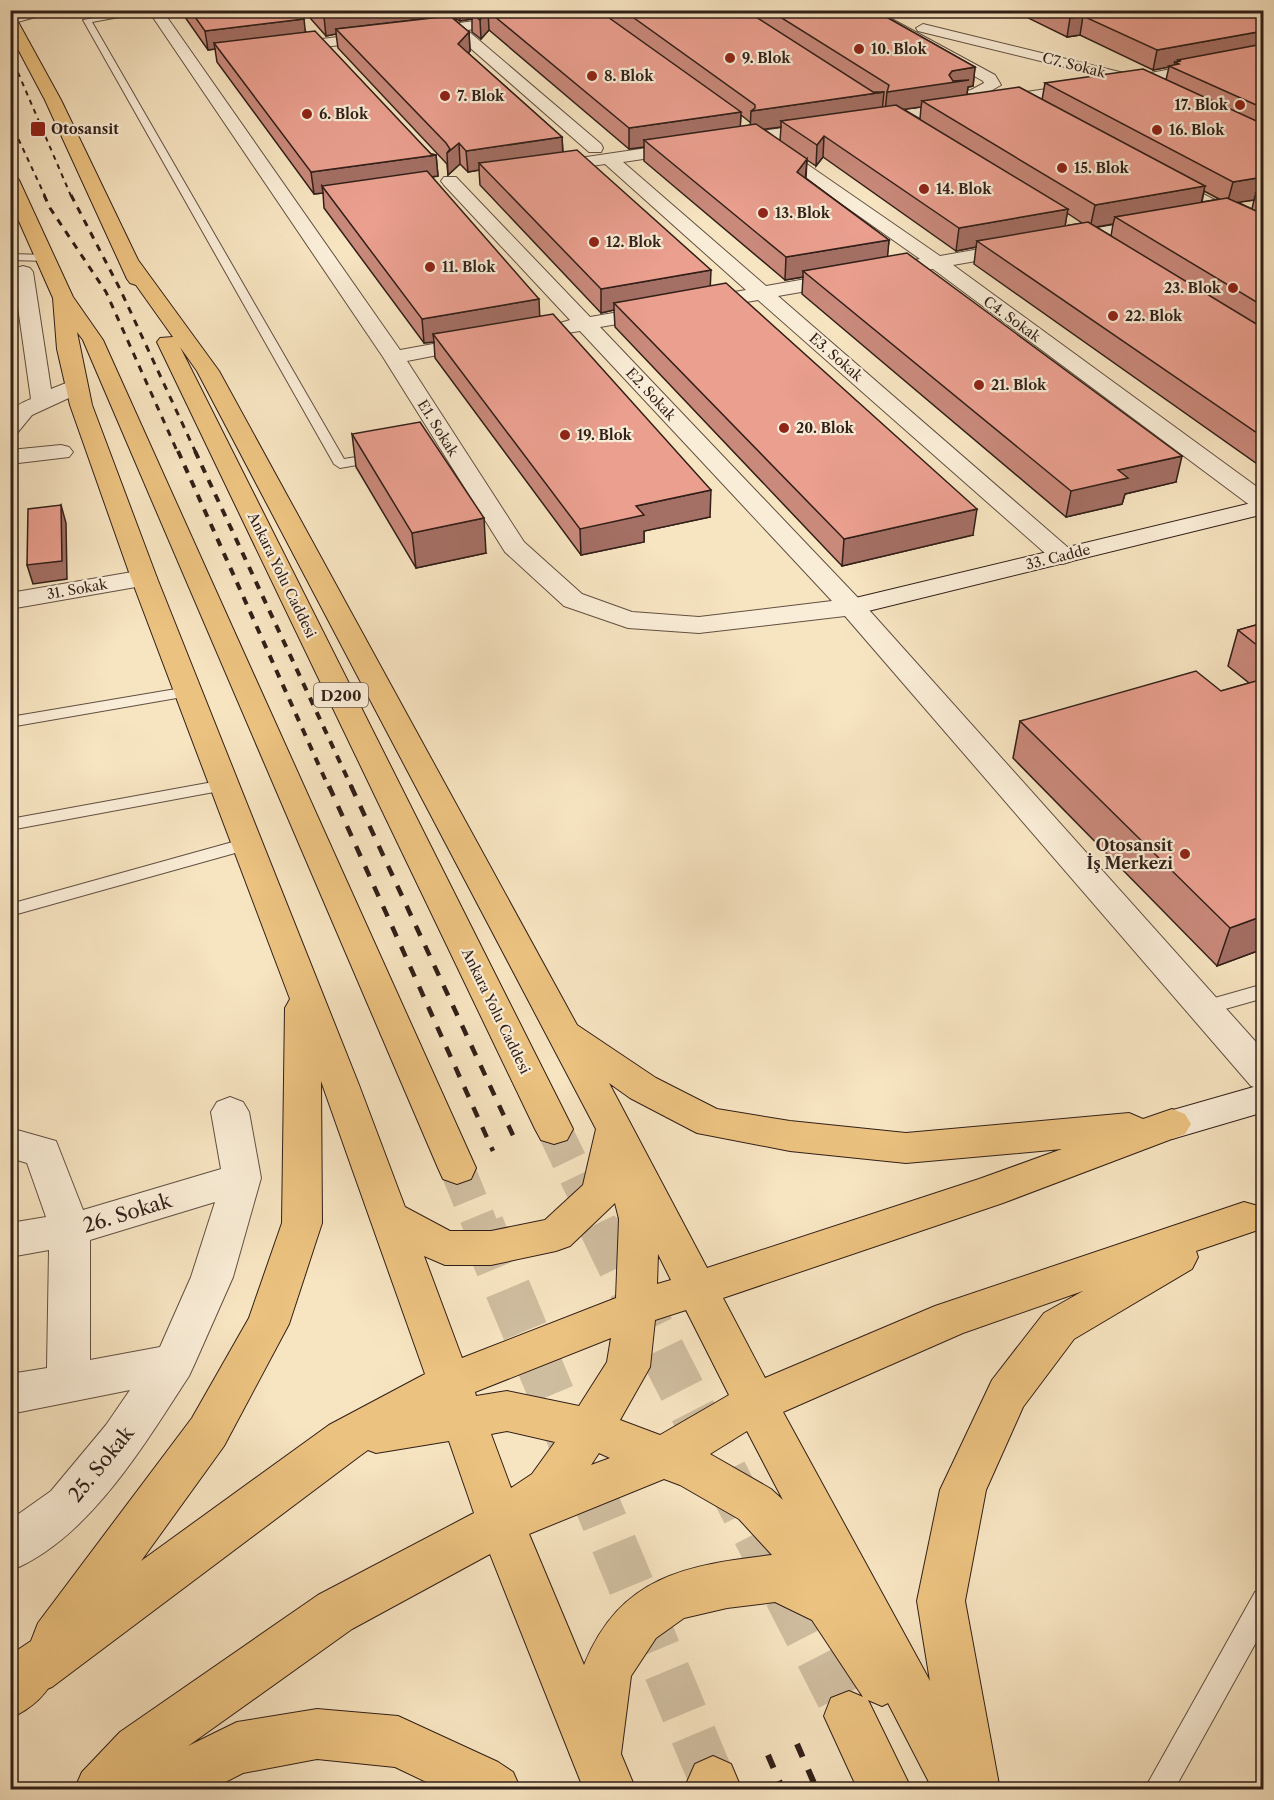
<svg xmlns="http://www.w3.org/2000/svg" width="1274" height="1800" viewBox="0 0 1274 1800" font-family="'Libre Caslon Text',serif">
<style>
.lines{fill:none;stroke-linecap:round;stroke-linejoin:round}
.trunk-tunnel-far1{stroke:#cfbd9f;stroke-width:35;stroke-dasharray:35 17;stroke-linecap:butt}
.trunk-tunnel{stroke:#cfbd9f;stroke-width:46;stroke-dasharray:46 23;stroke-linecap:butt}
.service-casing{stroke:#625042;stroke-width:2}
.minor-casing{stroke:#625042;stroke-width:2}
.secondary-casing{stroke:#311f18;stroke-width:2}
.primary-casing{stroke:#311f18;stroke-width:2}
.trunk-casing{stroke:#311f18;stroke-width:2}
.service{fill:#faedd7;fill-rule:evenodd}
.minor{fill:#faedd7;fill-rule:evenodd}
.secondary{fill:#faedd7;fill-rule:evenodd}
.primary{fill:#ecc280;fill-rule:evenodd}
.trunk{fill:#ecc280;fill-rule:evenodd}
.rail-far4{stroke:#311f18;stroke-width:2;stroke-dasharray:5 5;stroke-linecap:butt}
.rail-far3{stroke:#311f18;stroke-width:3;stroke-dasharray:7 7;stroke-linecap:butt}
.rail-far2{stroke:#311f18;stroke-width:4;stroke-dasharray:8 8;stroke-linecap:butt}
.rail-far1{stroke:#311f18;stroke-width:4.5;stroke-dasharray:11 11;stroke-linecap:butt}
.rail{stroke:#311f18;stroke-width:6;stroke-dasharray:14 14;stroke-linecap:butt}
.wall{fill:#c9897b;stroke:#311f18;stroke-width:1.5;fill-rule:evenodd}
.shaded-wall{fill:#a46f64;stroke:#311f18;stroke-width:1.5}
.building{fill:#ea9f8f;stroke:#311f18;stroke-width:1.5}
.poi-dot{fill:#8f2418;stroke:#faedd7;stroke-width:2}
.labels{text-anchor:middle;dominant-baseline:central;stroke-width:4.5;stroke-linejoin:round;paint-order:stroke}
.far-poi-label{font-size:14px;font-weight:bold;fill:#311f18;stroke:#faedd7;text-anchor:start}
.far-street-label{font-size:14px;fill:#311f18;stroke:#faedd7}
.shield{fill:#faedd7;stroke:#6d5d51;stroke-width:1.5}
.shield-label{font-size:15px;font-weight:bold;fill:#311f18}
.poi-label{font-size:16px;font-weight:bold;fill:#311f18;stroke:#faedd7;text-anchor:end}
.near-street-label{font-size:20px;fill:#311f18;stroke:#faedd7}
</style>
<rect width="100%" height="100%" fill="#f7e4c1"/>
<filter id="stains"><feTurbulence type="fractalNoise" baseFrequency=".00333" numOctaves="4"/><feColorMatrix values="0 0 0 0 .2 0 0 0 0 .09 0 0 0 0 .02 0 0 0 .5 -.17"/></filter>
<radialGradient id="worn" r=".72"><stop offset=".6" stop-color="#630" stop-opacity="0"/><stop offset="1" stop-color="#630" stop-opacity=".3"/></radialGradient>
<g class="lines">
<g class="trunk-tunnel-far1">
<polyline points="554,1129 601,1227"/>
<polyline points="457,1168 481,1227"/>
</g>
<g class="trunk-tunnel">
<polyline points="481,1225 713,1782"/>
<polyline points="601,1225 666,1359 849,1716"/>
</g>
<g class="service-casing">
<g id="service">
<polygon points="44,10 77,10 54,12 10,24 10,20"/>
<polygon points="135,10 157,10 92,22 344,459 380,453 386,457 385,460 340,468 334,464 83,20"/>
<polygon points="10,254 47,255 52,258 47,261 10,260"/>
<polygon points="188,687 194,689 196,692 194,695 10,727 10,717"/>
<polygon points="224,780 230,781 232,785 230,789 10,830 10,819"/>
<polygon points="247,838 253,840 256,844 253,848 10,916 10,904"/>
<polygon points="1264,984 1264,998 1204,1015 1197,1013 1194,1008 1197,1003"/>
<polygon points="1264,1588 1264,1628 1174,1790 1144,1790 1255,1592"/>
</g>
</g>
<g class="minor-casing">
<g id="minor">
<path d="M148,10H162L400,350L477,336L484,338L487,342L484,346L407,361L524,542L582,594L632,612L699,617L832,601L580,331L567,333L560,331L557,327L560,323L570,320L444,185L441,181L444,177H456L590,317L746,290L605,164L545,173L539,172L536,168L539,164L1114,79L918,31L916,28L923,24L1128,74L1130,77L1264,51V60C1100,92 936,117 772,140L940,256L1154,218L1161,220L1163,224L1161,228L1154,230L953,265L1264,492V511L1255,509L933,269L778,296L1072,551L1076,556L1072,561L1063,564L1054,561L758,300L600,327L861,601L1264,1051V1090L1251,1086L845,616L699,633L628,628L564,606L505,552L383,357ZM764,141L762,145L764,149L920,259L766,286L623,162Z"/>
<polygon points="562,10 608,10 601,14 467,30 601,144 603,148 601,152 589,152 452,32 281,52 274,48 281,44 444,24 439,19 446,15 459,23"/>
<polygon points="857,10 875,10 995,75 1001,85 980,97 950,99 948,96 950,93 971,90 984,83 983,81"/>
<polygon points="1162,173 1264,225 1264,238 1156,182 1153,178 1156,174"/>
<path d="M23,266L30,268L33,272L51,389L76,379L84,381L87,386L84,391L32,415L18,432L10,434C10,411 9,408 31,399L13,272L16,268Z"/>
<polygon points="61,445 69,447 73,452 69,457 10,464 10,450"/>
<polygon points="144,570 153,572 157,578 153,584 10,609 10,593"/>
<path d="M230,1097L243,1102L249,1112L261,1178L233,1277L195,1363L189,1376C144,1445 89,1539 10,1571V1520L51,1491L106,1425L130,1390L10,1414V1374L47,1368L49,1250L10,1257V1223L46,1217L27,1163L10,1158V1128L56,1141L83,1210L221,1169L211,1112L217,1102ZM215,1202L191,1277L160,1347L90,1360V1240Z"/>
</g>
</g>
<g class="secondary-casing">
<g id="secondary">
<polygon points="1264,500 1264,514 852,615 843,613 839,607 843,601"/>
<polygon points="1264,1084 1264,1112 1172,1139 1159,1134 1153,1124 1159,1114"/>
</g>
</g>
<g class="primary-casing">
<path id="primary" d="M34,1644L52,1651L59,1669C49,1692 34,1708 10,1718V1657L16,1651Z"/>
</g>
<g class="trunk-casing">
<g id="trunk">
<path d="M10,16L17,20L61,100L138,260L219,371L577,1025L656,1078L717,1109L790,1121L906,1133L1129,1113L1143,1119L1172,1109L1185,1114L1191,1124L1185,1134L1003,1203L723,1298L765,1378L935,1306L1244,1202L1258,1206L1264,1217L1258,1230L1196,1251L1198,1257L1192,1269L1074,1339L1023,1407L986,1490L965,1601L1000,1790H933L888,1703L882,1706L868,1700L912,1790H858L824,1716L831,1698L849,1691L863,1697L812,1620L775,1602L727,1608L684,1618L656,1638L631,1676L621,1754L636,1790H584L490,1554L352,1629L188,1746L237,1722L317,1709L398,1716L498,1762L513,1772L521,1790H443L395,1767L317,1759L243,1773L210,1790H74L82,1772L120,1732L318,1595L474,1513L449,1441L376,1453L368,1450L361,1455L52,1687L34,1694L16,1687L10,1666L16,1651L31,1641L38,1623L192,1418L249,1318L282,1223L285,1008L290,999L131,578L70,405L57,349L53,298L10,201V175L16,176L19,180L73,297L103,340L476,1168L471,1179L457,1184L443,1179L438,1168L83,340L77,332L92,405L157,578L359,1085L405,1207L450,1231H491L545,1220L583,1185L596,1129L197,371L180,347L573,1129L567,1140L554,1144L541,1140L535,1129L157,342L160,338L173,337L136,285L130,283L127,279L45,100L10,34ZM321,1081L425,1374L329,1425L141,1561L224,1446L289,1324L322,1223ZM609,1083L630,1098L697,1133L790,1151L906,1163L1062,1149L979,1179L707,1268ZM615,1203L619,1219L616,1298L462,1358L424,1256L445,1265H491L556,1251L570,1246ZM658,1254L671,1280L657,1284ZM1083,1291L1044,1313L992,1380L940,1490L917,1601L930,1681L783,1412L963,1333ZM686,1310L729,1395L660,1435L620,1420L650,1367L655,1320ZM611,1338L607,1362L579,1406L507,1391L476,1396L475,1392ZM507,1431L555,1442L532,1474L511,1488L491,1434ZM747,1431L783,1500L771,1489L710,1454ZM599,1453L610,1458L591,1465ZM664,1479L680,1485L739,1519L772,1555C686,1565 620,1576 584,1665L529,1534Z"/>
<polygon points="713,1756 731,1764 742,1790 690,1790 687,1782 695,1764"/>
</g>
</g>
<use href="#service" class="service"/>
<use href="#minor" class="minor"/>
<use href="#secondary" class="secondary"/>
<use href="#primary" class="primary"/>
<use href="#trunk" class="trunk"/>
<g class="rail-far4">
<polyline points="10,54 71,196"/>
<polyline points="10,121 45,196"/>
</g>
<g class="rail-far3">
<polyline points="44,195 50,208 106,292 178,453"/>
<polyline points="71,195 120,289 196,453"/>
</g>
<g class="rail-far2">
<polyline points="178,451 329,788"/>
<polyline points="195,451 352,788"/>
</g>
<g class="rail-far1">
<polyline points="329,786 493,1151"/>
<polyline points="351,786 517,1144"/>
</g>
<g class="rail">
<polyline points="797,1744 817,1790"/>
<polyline points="768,1755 783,1790"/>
</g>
</g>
<g class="wall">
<polygon points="180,10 296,10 306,32 431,154 436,155 438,176 432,177 540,316 710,517 644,531 644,542 581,555 435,358 434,342 424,343 324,208 323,193 314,194 217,62 215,49 208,50"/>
<path d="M303,10H598L603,14V10H874L975,67L973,86L968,87L967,94L1042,100L1045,83L1166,80L1169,67L1153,70L1080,35L1067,37L1012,10H1263V468L974,264L976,247L956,251L823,157L816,166L807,160L806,178L889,240L887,256L1176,482L1125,494L1122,504L1066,517L802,294L803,277L785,280L644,161V147L629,149L489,30L481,39L472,32V19L460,21L450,16L469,32L470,51L468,53L562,137L563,152L710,286L973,535L842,566L615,327L614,310L601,313L480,185L479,170L468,172L460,164L448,175L447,164L338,48L336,34L326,36ZM445,13L450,16L440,17ZM921,107L920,119L903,109ZM741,115L751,123V125L740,127ZM781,127L780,141L764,129ZM1204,191L1219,199L1202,202ZM1254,200L1252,209L1237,202ZM1067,213L1082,223L1065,226ZM1113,224L1111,236L1096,227Z"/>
<polygon points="352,434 486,553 416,568 356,467"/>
<polygon points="1263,623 1263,949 1217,966 1013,758 1020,721 1221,691 1249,683 1228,666 1238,630"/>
</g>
<g class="shaded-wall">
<polygon points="379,10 445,10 445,13 439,17 336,29 336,34 326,36 324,17"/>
<polygon points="459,10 540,10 488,11 489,30 481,39 480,20 471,13 472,19 460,21"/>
<polygon points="1083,16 1080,35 1067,37 1070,18"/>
<polygon points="304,19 306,38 214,43 215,49 208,50 205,31"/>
<polygon points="1263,31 1263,50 1181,61 1178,60 1178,64 1175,62 1174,66 1169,66 1169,67 1153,70 1157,50"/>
<polygon points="469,32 470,51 459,63 458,44"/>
<polygon points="975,67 973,86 968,87 966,100 922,101 921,107 885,112 887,92 949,75 952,71"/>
<polygon points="884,92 882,112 781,121 781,127 750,131 751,111"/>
<polygon points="741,112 740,133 644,140 644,147 629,149 629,128"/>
<polygon points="824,136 823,157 816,166 817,145"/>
<polygon points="562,137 563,158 479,163 479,170 468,172 466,151"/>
<polygon points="459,143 460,164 448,175 447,153"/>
<polygon points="436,155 438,176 327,192 322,186 323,193 314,194 311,172"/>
<polygon points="807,159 805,181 797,172"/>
<polygon points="1263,177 1263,198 1256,193 1254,200 1227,204 1233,182"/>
<polygon points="1205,186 1200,208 1115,217 1113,224 1090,228 1095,205"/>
<polygon points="1068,209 1064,232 977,241 976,247 956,251 959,228"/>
<polygon points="889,240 887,263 803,271 803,277 785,280 786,257"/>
<polygon points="711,270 710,293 614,303 614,310 601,313 601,289"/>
<polygon points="539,299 540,323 433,334 434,342 424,343 422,319"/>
<polygon points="1182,456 1176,482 1125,494 1122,504 1066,517 1071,491 1118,470"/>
<polygon points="711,490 710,517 644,531 644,542 581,555 580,529 636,506"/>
<polygon points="61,505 66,523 67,579 33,584 27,565"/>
<polygon points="977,509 973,535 842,566 844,539"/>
<polygon points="484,518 486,553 416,568 412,533"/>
<polygon points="1263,916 1263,949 1217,966 1230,928"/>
</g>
<g class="building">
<polygon points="190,10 296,10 304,19 205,31"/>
<polygon points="318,10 379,10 324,17"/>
<polygon points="492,10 598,10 741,112 629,128 488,11 480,20 471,13"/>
<polygon points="623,10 745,10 873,92 884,92 751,111 755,108 755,105"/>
<polygon points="769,10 874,10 975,67 952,71 949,75 953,81 969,80 887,92 889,85"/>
<polygon points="1053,10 1263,10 1263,31 1157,50 1083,16 1070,18"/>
<polygon points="450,16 469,32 458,44 562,137 466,151 459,143 447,153 450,149 446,143 336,29"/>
<polygon points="315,31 431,154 436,155 311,172 214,43"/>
<polygon points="1263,44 1263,108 1169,66 1179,64 1175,62 1181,61 1178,60"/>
<polygon points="1143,69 1263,124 1263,177 1233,182 1045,83"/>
<polygon points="1019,87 1205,186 1095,205 922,101"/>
<polygon points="896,105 1068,209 959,228 824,136 817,145 781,121"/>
<polygon points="756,124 807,159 797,172 889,240 786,257 644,140"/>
<polygon points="577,150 711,270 601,289 479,163"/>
<polygon points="427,171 539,299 422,319 322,186"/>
<polygon points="1263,192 1263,198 1256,193"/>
<polygon points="1227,198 1263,214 1263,306 1115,217"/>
<polygon points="1088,222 1263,328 1263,437 977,241"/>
<polygon points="907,253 1182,456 1118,470 1128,478 1071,491 803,271"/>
<polygon points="726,283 977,509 844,539 614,303"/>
<polygon points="553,314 711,490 636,506 644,515 580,529 433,334"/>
<polygon points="420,422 484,518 412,533 352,434"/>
<polygon points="61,505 62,561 27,565 28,509"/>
<polygon points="1263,623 1263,650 1238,630"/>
<polygon points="1196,671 1221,691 1263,679 1263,916 1230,928 1020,721"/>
</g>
<g class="poi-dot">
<circle cx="859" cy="49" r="6"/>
<circle cx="730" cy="58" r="6"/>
<circle cx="592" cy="76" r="6"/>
<circle cx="445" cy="96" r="6"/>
<circle cx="1240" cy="105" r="6"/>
<circle cx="307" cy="114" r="6"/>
<rect x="30" y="121" width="16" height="16" rx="3"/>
<circle cx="1157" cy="130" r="6"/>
<circle cx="1062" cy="168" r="6"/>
<circle cx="924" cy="189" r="6"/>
<circle cx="763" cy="213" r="6"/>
<circle cx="594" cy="242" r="6"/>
<circle cx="430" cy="267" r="6"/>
<circle cx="1233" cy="288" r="6"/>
<circle cx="1113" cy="316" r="6"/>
<circle cx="979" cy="385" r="6"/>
<circle cx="784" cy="428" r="6"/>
<circle cx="565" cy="435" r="6"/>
<circle cx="1185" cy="854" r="6"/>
</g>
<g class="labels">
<g class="far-poi-label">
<text x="871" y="49">10. Blok</text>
<text x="742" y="58">9. Blok</text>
<text x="604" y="76">8. Blok</text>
<text x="457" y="96">7. Blok</text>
<text x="1228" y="105" text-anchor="end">17. Blok</text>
<text x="319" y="114">6. Blok</text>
<text x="51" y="129">Otosansit</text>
<text x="1169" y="130">16. Blok</text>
<text x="1074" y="168">15. Blok</text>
<text x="936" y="189">14. Blok</text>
<text x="775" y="213">13. Blok</text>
<text x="606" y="242">12. Blok</text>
<text x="442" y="267">11. Blok</text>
<text x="1221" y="288" text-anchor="end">23. Blok</text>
<text x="1125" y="316">22. Blok</text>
<text x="991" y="385">21. Blok</text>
<text x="796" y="428">20. Blok</text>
<text x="577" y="435">19. Blok</text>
</g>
<g class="far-street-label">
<text transform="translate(1074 65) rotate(14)">C7. Sokak</text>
<text transform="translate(1012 319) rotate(36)">C4. Sokak</text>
<text transform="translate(836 357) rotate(41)">E3. Sokak</text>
<text transform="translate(651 394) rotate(47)">E2. Sokak</text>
<text transform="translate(438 428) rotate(58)">E1. Sokak</text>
<text transform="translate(1058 557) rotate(-14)">33. Cadde</text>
<text transform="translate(282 575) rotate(64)">Ankara Yolu Caddesi</text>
<text transform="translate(77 589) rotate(-10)">31. Sokak</text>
<text transform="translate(496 1011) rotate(64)">Ankara Yolu Caddesi</text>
</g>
<rect class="shield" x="314" y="683" width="54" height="24" rx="4.5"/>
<g class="shield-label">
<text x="341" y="695">D200</text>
</g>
<g class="poi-label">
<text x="1173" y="845">Otosansit<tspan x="1173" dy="18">İş Merkezi</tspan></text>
</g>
<g class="near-street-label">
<text transform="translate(127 1213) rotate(-17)">26. Sokak</text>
<text transform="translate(101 1464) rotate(-51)">25. Sokak</text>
</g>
</g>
<rect width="1274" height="1800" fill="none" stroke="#f7e4c1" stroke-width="36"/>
<rect x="12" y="12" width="1250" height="1776" fill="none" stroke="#311f18" stroke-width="3"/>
<rect x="18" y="18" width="1238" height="1764" fill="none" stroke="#311f18" stroke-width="1.5"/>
<rect width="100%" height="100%" filter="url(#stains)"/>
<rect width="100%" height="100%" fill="url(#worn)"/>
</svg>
